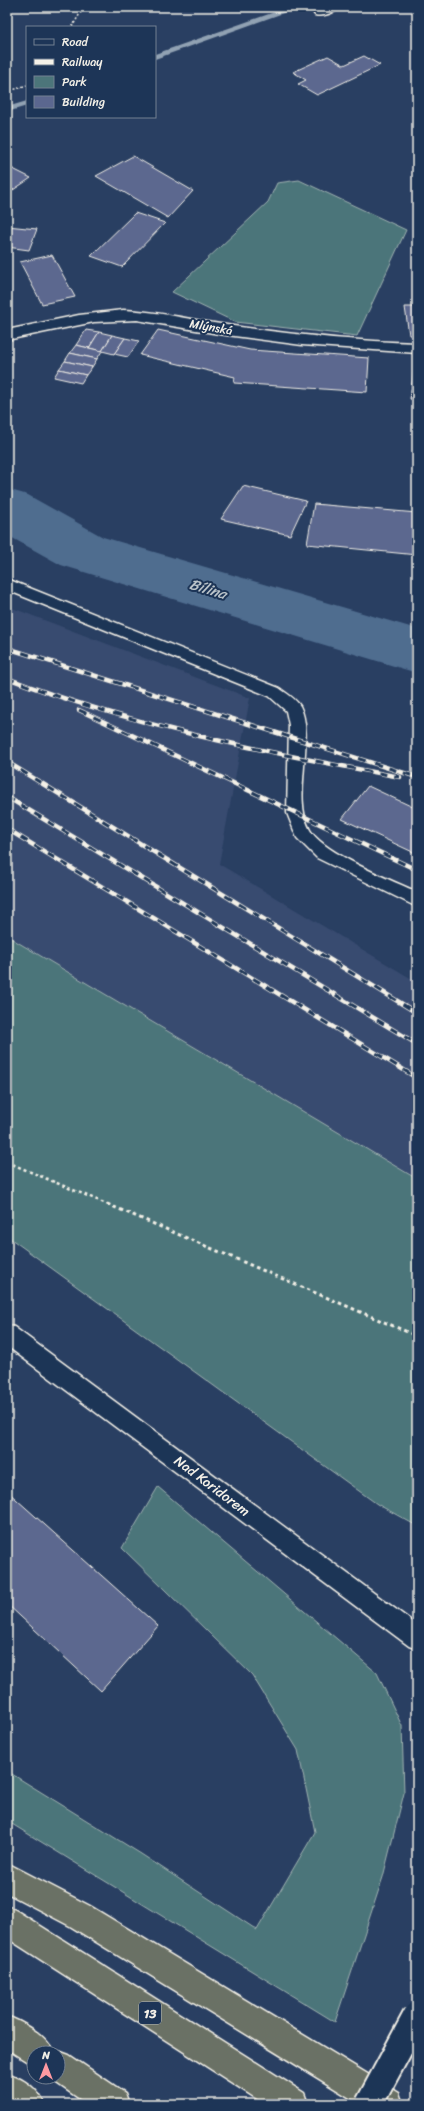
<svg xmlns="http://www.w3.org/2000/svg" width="424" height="2111" viewBox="0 0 424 2111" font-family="Sriracha,sans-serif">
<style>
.built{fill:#384b70}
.green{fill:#4c757a;stroke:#a0b3b1}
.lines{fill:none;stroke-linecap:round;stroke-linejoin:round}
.stream{fill:#91a2b3;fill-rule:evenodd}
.river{fill:#4f6d8f;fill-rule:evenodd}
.building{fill:#5b678f;stroke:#f4f1e8}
.service-casing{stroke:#f4f1e8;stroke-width:3}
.minor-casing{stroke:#f4f1e8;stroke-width:3}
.trunk-casing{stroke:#f4f1e8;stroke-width:3}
.path-far2{stroke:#f4f1e8;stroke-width:1.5;stroke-dasharray:2 2;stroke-linecap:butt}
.path-far1{stroke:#f4f1e8;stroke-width:2.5;stroke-dasharray:3 3;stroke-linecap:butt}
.path{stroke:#f4f1e8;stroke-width:3;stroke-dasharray:3.5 3.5;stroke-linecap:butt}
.service{fill:#1d3557;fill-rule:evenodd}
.minor{fill:#1d3557;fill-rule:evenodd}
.trunk{fill:#6b7165;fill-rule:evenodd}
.rail-casing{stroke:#f4f1e8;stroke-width:4.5}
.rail{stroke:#1d3557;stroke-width:3;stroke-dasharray:8;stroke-linecap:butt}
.tertiary-bridge-casing{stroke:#f4f1e8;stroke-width:30;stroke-linecap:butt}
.tertiary-bridge{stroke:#1d3557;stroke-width:26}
.labels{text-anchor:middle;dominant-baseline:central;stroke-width:4;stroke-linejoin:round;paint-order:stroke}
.far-street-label{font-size:12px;fill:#f4f1e8;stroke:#1d3557}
.shield{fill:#1d3557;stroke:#b4b9bc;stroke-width:1}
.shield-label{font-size:13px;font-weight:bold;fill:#f4f1e8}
.street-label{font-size:14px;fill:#f4f1e8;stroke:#1d3557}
.water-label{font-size:15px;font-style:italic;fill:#bac3c9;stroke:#1d3557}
</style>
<rect width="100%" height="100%" fill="#293f62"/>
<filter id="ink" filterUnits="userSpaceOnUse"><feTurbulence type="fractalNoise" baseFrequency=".025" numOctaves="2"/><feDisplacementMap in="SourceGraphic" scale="8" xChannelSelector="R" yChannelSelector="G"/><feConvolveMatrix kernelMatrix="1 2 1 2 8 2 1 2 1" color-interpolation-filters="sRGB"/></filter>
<g filter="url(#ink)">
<polygon class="built" points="7,606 250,698 219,864 417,982 417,1179 7,936"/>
<g class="green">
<polygon points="299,180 406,230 357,336 235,322 172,292 268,202 277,183"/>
<polygon points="7,936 417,1179 417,1526 377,1504 7,1236"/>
<polygon points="158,1487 377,1673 402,1726 404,1793 383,1877 335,2022 7,1821 7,1771 141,1854 257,1930 315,1832 298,1750 252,1675 122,1548"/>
</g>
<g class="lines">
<g class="stream">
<polygon points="289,7 300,7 155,59 155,54"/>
<polygon points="27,101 27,106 7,112 7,107"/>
</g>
<polygon class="river" points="7,489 28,495 103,537 417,629 417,673 61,565 7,535"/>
</g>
<g class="building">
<polygon points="328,56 344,65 364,56 380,65 317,95 298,84 306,80 293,72"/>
<polygon points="133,156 193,191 168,218 96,176"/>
<polygon points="7,166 31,178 7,194"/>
<polygon points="135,213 165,223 122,267 91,256"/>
<polygon points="7,226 37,229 29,250 7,247"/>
<polygon points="52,255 75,297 42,304 20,262"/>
<polygon points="7,269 10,315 7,315"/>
<polygon points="405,307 417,307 417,335 409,335"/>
<polygon points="86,330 99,332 89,348 76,345"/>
<polygon points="158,330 250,350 369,358 367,392 234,383 235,377 140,355"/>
<polygon points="99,332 112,335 102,351 89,348"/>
<polygon points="112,335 125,338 114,354 102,351"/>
<polygon points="125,338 139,341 128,357 114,354"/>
<polygon points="76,345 102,351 97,359 70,353"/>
<polygon points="70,353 97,359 92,367 65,361"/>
<polygon points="65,361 92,367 86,375 59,369"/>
<polygon points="415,361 417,361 417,400 410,399"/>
<polygon points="59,369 86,375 81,383 54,377"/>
<polygon points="243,486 306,501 290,535 221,519"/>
<polygon points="314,504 417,513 417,555 307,544"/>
<polygon points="368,786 417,809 417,854 342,819"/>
<polygon points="7,1491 158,1626 101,1691 7,1604"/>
</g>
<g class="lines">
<g class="service-casing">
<g id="service">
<path d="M7,579L279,688C286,693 296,699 300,706C316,738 291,798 310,830C323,853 391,880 417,892V907L317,858L297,838L287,813L289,725L286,711L269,696L7,590Z"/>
<polygon points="7,1325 14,1327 417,1625 417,1649 409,1646 7,1346"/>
</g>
</g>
<g class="minor-casing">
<g id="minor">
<path d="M321,7H340C335,13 322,17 315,15L313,12Z"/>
<path d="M123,310C156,311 187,319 220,324C285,334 351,341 417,343V353L302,345L219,334L137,320L94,322L7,340V330L79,315Z"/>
</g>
</g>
<g class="trunk-casing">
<g id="trunk">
<polygon points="7,1863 90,1906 399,2093 403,2104 360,2104 70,1926 7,1893"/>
<polygon points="7,1906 17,1911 304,2093 308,2104 265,2104 7,1938"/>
<path d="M7,2016C24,2023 47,2035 54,2053L58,2051L69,2055L125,2093L129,2104H87L48,2077H58V2053H34V2066L7,2049Z"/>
<path d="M7,2073C23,2079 38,2088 44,2104H7Z"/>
</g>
</g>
<g class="path-far2">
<polyline points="72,27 84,7"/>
<polyline points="7,92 27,85"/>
</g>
<polyline class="path-far1" points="7,1162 109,1205"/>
<polyline class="path" points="107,1204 417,1336"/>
<use href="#service" class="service"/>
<use href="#minor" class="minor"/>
<use href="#trunk" class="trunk"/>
<g class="rail-casing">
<g id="rail">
<polyline points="7,648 417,777"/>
<path d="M7,678C135,727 266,752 400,777"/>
<polyline points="79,710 417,870"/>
<polyline points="7,762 417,1013"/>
<polyline points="7,797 417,1044"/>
<polyline points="7,829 417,1078"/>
</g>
</g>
<use href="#rail" class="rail"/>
<g class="tertiary-bridge-casing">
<polyline id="tertiary-bridge" points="369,2104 417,2015"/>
</g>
<use href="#tertiary-bridge" class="tertiary-bridge"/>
</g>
</g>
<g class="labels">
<g class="far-street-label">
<text transform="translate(211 327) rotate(10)">Mlýnská</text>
</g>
<rect class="shield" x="139" y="2002" width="22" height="22" rx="3"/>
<g class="shield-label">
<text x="150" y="2013">13</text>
</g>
<g class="street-label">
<text transform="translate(212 1486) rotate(37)">Nad Koridorem</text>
</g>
<g class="water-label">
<text transform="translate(208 589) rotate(17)">Bílina</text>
</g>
</g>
<rect width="424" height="2111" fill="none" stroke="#1d3557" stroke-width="24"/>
<rect x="12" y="12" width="400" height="2087" fill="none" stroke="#f4f1e8" stroke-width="1.5" filter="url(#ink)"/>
<rect x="26" y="26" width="130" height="92" fill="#1d3557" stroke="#738091"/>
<rect x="34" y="39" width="20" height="6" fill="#1d3557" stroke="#738091"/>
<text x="62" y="46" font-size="12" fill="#f4f1e8">Road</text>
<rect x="34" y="59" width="20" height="6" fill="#f4f1e8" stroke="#738091"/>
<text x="62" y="66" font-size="12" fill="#f4f1e8">Railway</text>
<rect x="34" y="76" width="20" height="12" fill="#4c757a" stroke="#738091"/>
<text x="62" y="86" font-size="12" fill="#f4f1e8">Park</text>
<rect x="34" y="96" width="20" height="12" fill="#5b678f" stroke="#738091"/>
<text x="62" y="106" font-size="12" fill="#f4f1e8">Building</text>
<g transform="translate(46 2065)"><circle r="19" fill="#1d3557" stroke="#738091"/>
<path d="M0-3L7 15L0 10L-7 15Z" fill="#ff9aa2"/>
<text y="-6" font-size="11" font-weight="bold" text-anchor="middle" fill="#f4f1e8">N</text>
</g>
</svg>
